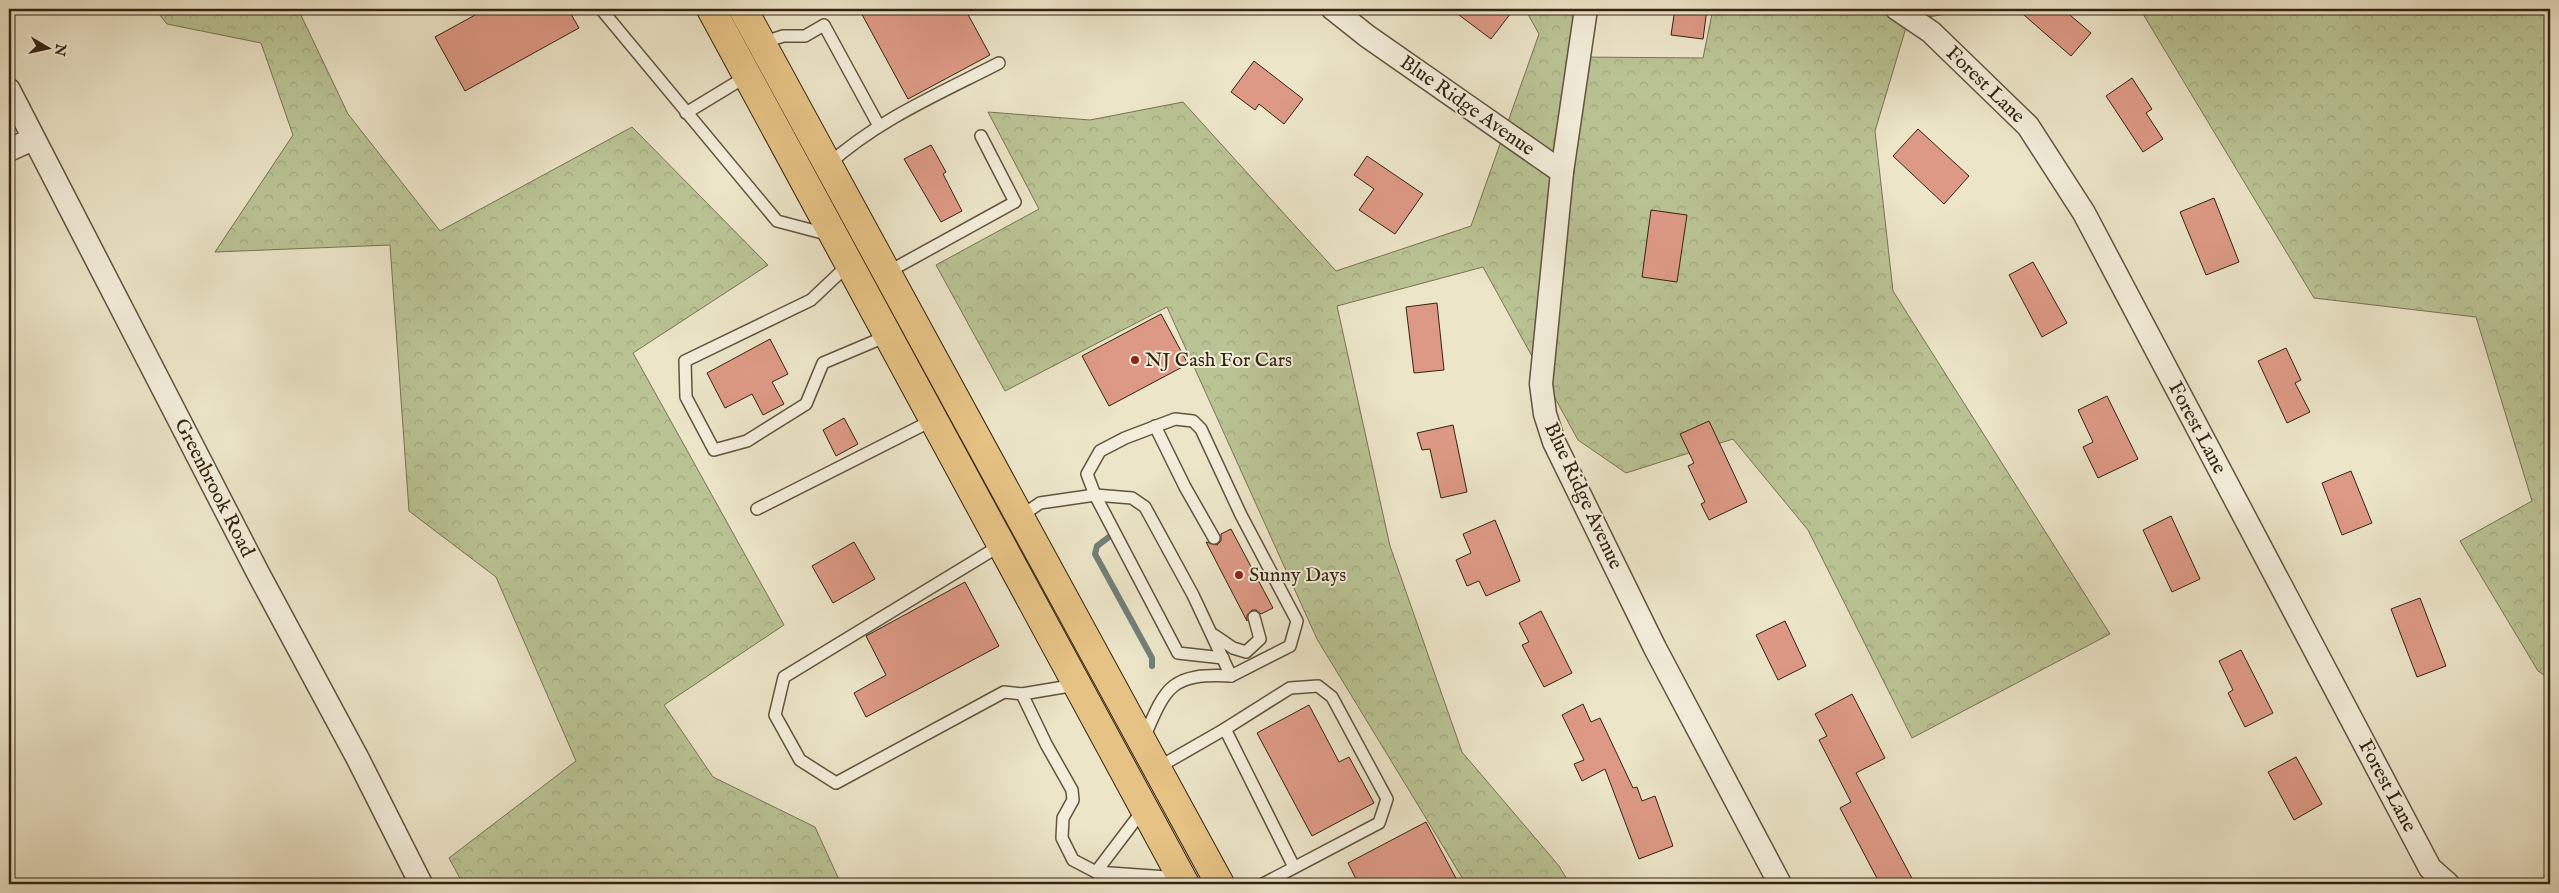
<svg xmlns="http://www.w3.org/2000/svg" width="2559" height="893" viewBox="0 0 2559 893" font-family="'IM FELL English',serif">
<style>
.forest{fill:url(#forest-crowns);stroke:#777452}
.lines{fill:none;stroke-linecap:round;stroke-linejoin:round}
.stream{stroke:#718078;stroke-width:6}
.building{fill:#dd9985;stroke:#342410}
.lane-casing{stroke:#62543e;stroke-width:14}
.street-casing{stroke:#62543e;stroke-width:25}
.highway-casing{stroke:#342410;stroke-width:30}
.lane{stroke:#f3eedb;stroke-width:11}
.street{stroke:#f3eedb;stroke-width:22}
.highway{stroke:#e6c284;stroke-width:28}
.poi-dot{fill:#8f2418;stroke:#f3eedb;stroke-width:2}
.labels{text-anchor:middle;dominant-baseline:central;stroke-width:4;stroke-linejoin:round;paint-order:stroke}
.street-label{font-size:20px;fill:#342410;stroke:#f3eedb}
.poi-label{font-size:20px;fill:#342410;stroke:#f3eedb;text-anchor:start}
</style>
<defs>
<pattern id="forest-crowns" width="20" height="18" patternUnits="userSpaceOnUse" patternTransform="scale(1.25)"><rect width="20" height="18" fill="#bac394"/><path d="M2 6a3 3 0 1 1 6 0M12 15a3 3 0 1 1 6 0" fill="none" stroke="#a0a77f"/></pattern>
</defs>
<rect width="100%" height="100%" fill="#ece5c8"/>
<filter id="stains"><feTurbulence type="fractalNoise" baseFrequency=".004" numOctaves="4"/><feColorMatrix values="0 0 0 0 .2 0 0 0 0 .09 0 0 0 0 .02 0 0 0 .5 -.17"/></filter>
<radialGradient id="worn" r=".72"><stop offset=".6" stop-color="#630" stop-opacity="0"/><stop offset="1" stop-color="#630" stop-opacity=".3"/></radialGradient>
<g class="forest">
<polygon points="155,9 298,9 348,114 440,231 632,127 768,265 633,353 784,625 664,705 713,777 815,827 841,884 463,884 449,858 576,761 496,577 409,511 390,245 215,252 293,135 261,43 167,24"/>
<polygon points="1525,9 1584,9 1579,57 1703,58 1713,9 1971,9 1908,21 1875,131 1893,291 2110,634 1912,738 1808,530 1733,439 1626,473 1578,440 1483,267 1337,306 1390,546 1462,752 1559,866 1570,884 1466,884 1317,639 1167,307 1005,391 936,265 1039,209 988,112 1090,120 1183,102 1336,271 1471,226 1539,34"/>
<polygon points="2140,9 2550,9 2550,679 2538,671 2460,541 2532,501 2476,317 2314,298"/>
</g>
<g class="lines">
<polyline class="stream" points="1109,537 1097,546 1095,554 1152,658 1152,666"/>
</g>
<g class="building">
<polygon points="486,9 568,9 579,28 465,91 435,37"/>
<polygon points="859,9 965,9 990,55 908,99"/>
<polygon points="1451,9 1514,9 1491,39"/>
<polygon points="1675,9 1707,9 1703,39 1671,35"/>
<polygon points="2017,9 2063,9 2091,33 2071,56"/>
<polygon points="1254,61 1303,99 1284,124 1259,104 1255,110 1231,92"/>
<polygon points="2132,78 2152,109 2146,113 2163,139 2143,152 2106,96"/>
<polygon points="1918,129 1969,176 1944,204 1893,156"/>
<polygon points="931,145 946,172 943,174 962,211 941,222 904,159"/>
<polygon points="1367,156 1423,194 1395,234 1359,210 1374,189 1354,175"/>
<polygon points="2214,198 2239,262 2206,275 2180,212"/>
<polygon points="1651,210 1687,215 1677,282 1642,277"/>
<polygon points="2033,262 2067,323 2042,337 2009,275"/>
<polygon points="1437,303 1444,370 1414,373 1406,307"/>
<polygon points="1161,314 1188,364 1109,406 1082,356"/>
<polygon points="770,339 788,374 772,382 784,404 763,415 752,394 725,408 707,373"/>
<polygon points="2286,348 2301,380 2295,383 2310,412 2287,423 2258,361"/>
<polygon points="2107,396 2138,459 2098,478 2083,447 2093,442 2078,410"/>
<polygon points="844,418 858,444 836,456 823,430"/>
<polygon points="1709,421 1747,502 1709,520 1701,504 1705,502 1688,466 1694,463 1680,434"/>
<polygon points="1453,425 1467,492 1441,498 1430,449 1422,450 1417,433"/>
<polygon points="2351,471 2372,523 2342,535 2322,483"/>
<polygon points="2171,516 2200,579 2172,592 2143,530"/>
<polygon points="1495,520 1520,581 1486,596 1479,581 1467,586 1456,560 1471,553 1463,534"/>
<polygon points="1231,529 1273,608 1261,614 1256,610 1252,610 1247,615 1247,621 1206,542 1217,545 1221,541 1221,534"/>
<polygon points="854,542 875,579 833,603 812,566"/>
<polygon points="965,582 999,646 866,717 854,693 886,675 866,636"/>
<polygon points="2420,598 2446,666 2417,677 2391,609"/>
<polygon points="1541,611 1572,673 1544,687 1522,645 1529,642 1519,623"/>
<polygon points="1785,621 1806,666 1778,680 1756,635"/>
<polygon points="2241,650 2273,713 2245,727 2228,693 2233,690 2219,661"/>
<polygon points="1852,694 1885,758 1856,773 1915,884 1880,884 1840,808 1851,802 1819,740 1827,736 1815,714"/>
<polygon points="1583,704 1591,722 1600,718 1633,788 1637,787 1642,801 1655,796 1673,846 1639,859 1605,769 1582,781 1574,764 1584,760 1562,715"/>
<polygon points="1309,705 1339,762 1349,757 1374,803 1312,836 1257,733"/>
<polygon points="2296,757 2322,804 2294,820 2268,772"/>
<polygon points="1426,822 1459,884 1372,884 1368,878 1358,883 1348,863"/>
</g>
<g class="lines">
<g class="lane-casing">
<g id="lane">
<polyline points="601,9 777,221 830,235"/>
<polyline points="762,43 783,36 805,36 824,25 879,126"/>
<polyline points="686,113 747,76"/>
<path d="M828,165C877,120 941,93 999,63"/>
<polyline points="849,264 811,300 685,361 686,397 714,450 747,441 806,404 823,363 887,336"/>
<polyline points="886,273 1015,202 981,136"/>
<polyline points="1155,426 1185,487 1214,538"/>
<polyline points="757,509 933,420"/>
<path d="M1020,517L1040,503L1095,495L1132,498L1145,507L1193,595L1231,676C1171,673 1166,686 1144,738"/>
<polyline points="1001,545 784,677 775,715 800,760 836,783 1004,692 1022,694"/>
<polyline points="1214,635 1233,648 1246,652 1260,639 1254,617"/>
<polyline points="1223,658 1178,653 1095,495 1087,474 1100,451 1125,438 1175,419 1193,421 1201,429 1241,515 1297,621 1290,646 1231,676"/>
<polyline points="1076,685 1022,694 1046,744 1072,790 1073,800 1063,818 1062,838 1073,860 1096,872"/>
<polyline points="1225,729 1294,867"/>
<polyline points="1157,768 1225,729 1290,688 1318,686 1332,697 1387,799 1379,823 1263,884"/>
<polyline points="1143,810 1096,872 1181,878"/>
</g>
</g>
<g class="street-casing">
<g id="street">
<polyline points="1333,9 1367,36 1562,172 1541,384 1545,414 1554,442 1655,648 1780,884"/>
<polyline points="1897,9 1931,32 2028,126 2084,213 2430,868 2448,884"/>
<polyline points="9,90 258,573 358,759 421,884"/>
<polyline points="9,150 33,139"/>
<polyline points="1562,172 1586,9"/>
</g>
</g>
<g class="highway-casing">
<g id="highway">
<polyline points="711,9 1185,884"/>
<polyline points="743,9 1220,884"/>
</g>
</g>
<use href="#lane" class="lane"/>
<use href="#street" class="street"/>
<use href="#highway" class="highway"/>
</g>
<g class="poi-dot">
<circle cx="1135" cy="360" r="5"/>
<circle cx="1239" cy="575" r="5"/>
</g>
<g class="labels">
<g class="street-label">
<text transform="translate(1985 85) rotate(44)">Forest Lane</text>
<text transform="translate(1467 106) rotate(35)">Blue Ridge Avenue</text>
<text transform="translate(2197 428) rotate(62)">Forest Lane</text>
<text transform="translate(214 488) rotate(63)">Greenbrook Road</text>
<text transform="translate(1583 496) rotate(65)">Blue Ridge Avenue</text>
<text transform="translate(2387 786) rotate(62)">Forest Lane</text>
</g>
<g class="poi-label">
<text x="1145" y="360">NJ Cash For Cars</text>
<text x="1249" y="575">Sunny Days</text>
</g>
</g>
<rect width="2559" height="893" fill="none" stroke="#ece5c8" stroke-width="30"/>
<rect x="10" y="10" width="2539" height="873" fill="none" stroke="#342410" stroke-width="2.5"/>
<rect x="15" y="15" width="2529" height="863" fill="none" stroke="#342410"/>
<g transform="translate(48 48) rotate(99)" stroke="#f3eedb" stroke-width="4" paint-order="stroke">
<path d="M0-4L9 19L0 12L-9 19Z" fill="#342410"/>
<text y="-8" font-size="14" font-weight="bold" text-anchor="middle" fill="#342410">N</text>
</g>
<rect width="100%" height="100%" filter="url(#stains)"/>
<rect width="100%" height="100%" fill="url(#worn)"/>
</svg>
